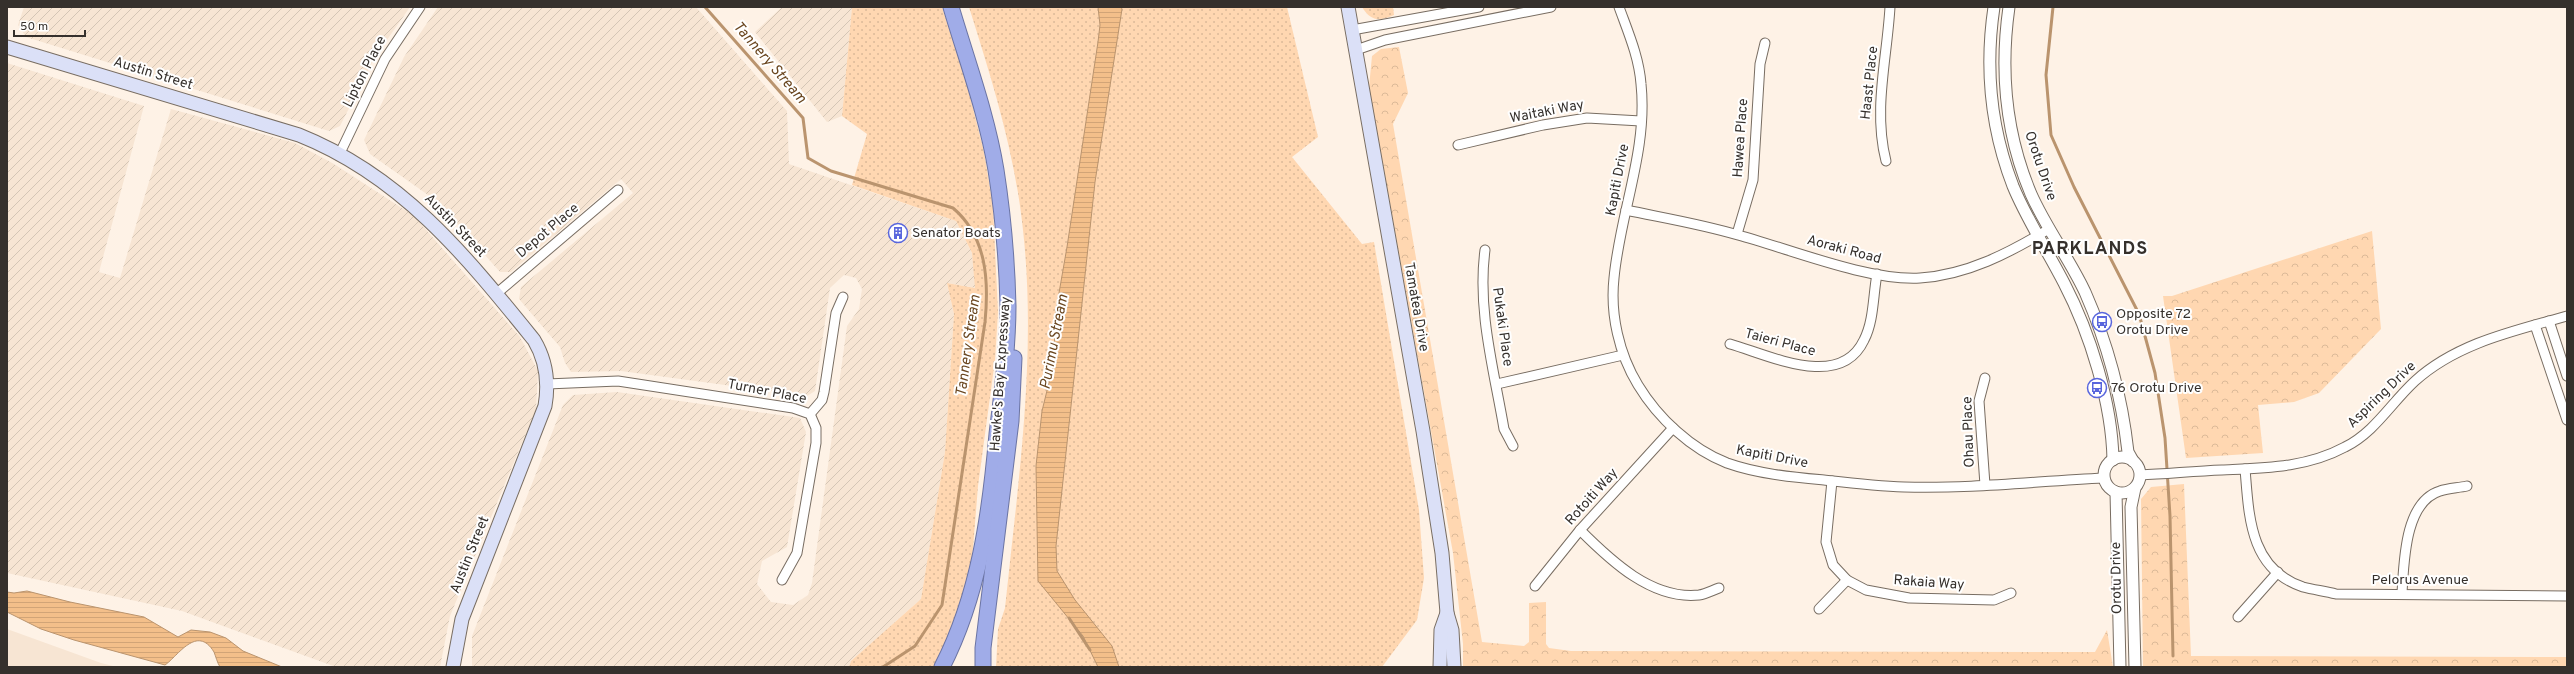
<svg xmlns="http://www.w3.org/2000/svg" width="2574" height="674" viewBox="0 0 2574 674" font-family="Overpass,sans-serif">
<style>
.built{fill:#f7e5d3}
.industrial{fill:url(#industrial-furrows)}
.grass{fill:url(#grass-dots)}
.park{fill:url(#park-crowns)}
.water{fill:url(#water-rules);stroke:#ba946e}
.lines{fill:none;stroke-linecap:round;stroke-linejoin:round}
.stream{stroke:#ba946e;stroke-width:3}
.minor-casing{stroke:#786d62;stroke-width:11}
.tertiary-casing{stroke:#786d62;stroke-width:13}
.secondary-casing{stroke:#786d62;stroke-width:15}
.trunk-casing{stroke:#6b74a3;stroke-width:17}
.minor{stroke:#fff;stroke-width:9}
.tertiary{stroke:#fff;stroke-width:11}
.secondary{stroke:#dbe0f7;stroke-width:13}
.trunk{stroke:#a0ace8;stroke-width:15}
.labels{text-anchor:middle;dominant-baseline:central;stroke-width:4;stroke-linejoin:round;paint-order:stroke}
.street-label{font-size:14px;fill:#35302c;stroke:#fff}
.poi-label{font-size:14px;fill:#35302c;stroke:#fff;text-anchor:start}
.water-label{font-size:15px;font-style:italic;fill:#6a461f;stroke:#fff}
.district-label{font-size:18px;font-weight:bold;letter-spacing:1px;fill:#35302c;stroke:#fff}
</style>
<defs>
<pattern id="industrial-furrows" width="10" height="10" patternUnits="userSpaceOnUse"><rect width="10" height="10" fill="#f7e5d3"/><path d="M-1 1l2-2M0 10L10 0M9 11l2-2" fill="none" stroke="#d4c5b5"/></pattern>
<pattern id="grass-dots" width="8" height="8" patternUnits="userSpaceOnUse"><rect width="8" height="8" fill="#ffd7b1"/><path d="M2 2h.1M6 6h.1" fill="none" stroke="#dbb998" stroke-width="1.8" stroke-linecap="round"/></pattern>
<pattern id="park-crowns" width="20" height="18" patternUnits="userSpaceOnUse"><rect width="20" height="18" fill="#ffd7b1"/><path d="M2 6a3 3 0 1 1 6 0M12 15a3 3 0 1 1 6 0" fill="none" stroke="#dbb998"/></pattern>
<pattern id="water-rules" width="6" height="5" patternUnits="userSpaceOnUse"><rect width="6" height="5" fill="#f3bf8a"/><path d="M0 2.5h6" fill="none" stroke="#d1a477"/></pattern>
</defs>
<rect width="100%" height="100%" fill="#fef2e6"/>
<polygon class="built" points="7,629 101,663 117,667 7,667"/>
<g class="industrial">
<polygon points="24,7 410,7 375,57 340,126 329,131 26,37 18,25"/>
<polygon points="438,7 696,7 787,111 789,164 956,221 972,253 976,288 947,283 954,314 945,452 921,599 851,661 849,667 472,667 472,636 563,405 573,395 617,392 800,418 806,432 787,547 762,561 757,584 771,602 793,605 808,595 812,583 847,326 859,309 862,289 856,278 844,275 830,288 815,391 807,396 621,371 571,372 565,363 560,347 519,299 521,287 633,193 621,179 511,272 500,272 438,202 370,154 364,140 404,57"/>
<polygon points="782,7 852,7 842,116 827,122 755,32"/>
<polygon points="7,63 144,106 99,272 120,278 171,109 295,143 334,164 414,216 520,337 538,371 536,409 450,616 440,667 336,667 182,611 7,573"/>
</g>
<g class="grass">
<polygon points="852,7 942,7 967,84 984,152 993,206 998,312 995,360 978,486 971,573 959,615 935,667 849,667 851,661 921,599 945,452 954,314 947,283 975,288 972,253 956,221 852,185 867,134 842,116"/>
<path d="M969,7H1287L1318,137L1292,157L1362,244L1374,242L1419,510L1424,578L1417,620L1382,667H996L998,629L1005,608C1018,483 1037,356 1023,230C1015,153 992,80 969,7Z"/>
<path d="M1362,7H1393L1394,15C1380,21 1371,22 1362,7Z"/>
</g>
<g class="park">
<polygon points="1399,47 1408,93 1393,124 1482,642 1524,646 1529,642 1529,603 1546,602 1546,644 1549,648 1571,651 2095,652 2107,630 2113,667 1463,667 1463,644 1453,553 1369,87 1372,56 1381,49"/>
<polygon points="2372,231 2381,329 2319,393 2294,402 2258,405 2263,453 2186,458 2163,296 2172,296"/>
<polygon points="2184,484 2191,656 2567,657 2567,667 2143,667 2141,499 2151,487"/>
</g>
<g class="water">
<polygon points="1098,7 1121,7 1122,9 1095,182 1056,546 1057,571 1075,600 1112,646 1119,667 1098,667 1083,636 1038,581 1036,466 1042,411 1054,362 1055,316 1067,247 1098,42 1100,25"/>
<path d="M27,591L70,602L144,617L178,637L191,630L210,632L226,638L243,651L282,667H220C217,662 216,657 214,652C197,624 178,656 165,665L74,640L41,629L7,612V592L14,593Z"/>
</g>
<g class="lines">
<g class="stream">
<path d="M705,7L803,118L808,158L831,171L953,208C987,237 989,281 985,322L942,605L915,646L883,667"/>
<polyline points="2053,7 2046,75 2051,135 2074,187 2139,314 2155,373 2165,438 2170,516 2173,656"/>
<polyline points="1069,618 1090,650"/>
</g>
<g class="minor-casing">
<g id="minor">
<path d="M1619,7C1628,32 1639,57 1641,84C1648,150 1620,213 1614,278C1610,314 1619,354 1638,385C1658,418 1691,449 1727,463C1758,474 1792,477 1824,480C1851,483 1877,486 1904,487C1971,489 2038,481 2104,478"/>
<polyline points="1352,30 1479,7"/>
<polyline points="1356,50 1385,40 1551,7"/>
<polyline points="1458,145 1543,125 1587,118 1641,121"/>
<polyline points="340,153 385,59 420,7"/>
<path d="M1886,161C1873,110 1887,59 1890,7"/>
<path d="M1626,210C1664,218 1701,224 1738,235C1790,249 1868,281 1920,278C1967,275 2009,253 2049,229"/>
<polyline points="1737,234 1753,180 1760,64 1765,43"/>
<path d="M1485,250C1477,310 1494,370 1504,429L1513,446"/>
<polyline points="496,294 618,190"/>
<polyline points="2549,321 2567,376"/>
<polyline points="2535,325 2567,420"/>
<path d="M1730,344C1769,355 1840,391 1864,340C1874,321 1873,295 1877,274"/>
<polyline points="1985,378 1979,401 1985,485"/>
<polyline points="547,384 618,381 793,408 810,414 816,428 816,443 797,553 782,580"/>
<polyline points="1497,384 1623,355"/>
<polyline points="810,414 822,400 824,392 836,313 843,297"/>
<path d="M2245,469C2249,515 2249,569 2303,587C2314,590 2325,591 2336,594L2567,596"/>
<path d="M2140,475C2167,474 2194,471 2222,470C2264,468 2306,468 2345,447C2375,432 2391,403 2415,381C2457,343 2514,331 2567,316"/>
<polyline points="1832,481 1826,542 1833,565 1847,580 1866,590 1909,598 1994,600 2011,593"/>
<path d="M1580,530C1611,561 1652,600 1699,595C1706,594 1713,590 1719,588"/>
<polyline points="1535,586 1580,530 1673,428"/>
<path d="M2402,593C2404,564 2404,502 2440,491C2448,488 2458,488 2467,486"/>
<polyline points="1819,609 1847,580"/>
<polyline points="2238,617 2278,572"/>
</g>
</g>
<g class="tertiary-casing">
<g id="tertiary">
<path d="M1994,7C1985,67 1991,129 2013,186C2027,220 2047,250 2064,283C2090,333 2112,403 2113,460"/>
<path d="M2009,7C2000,70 2006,135 2031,194C2046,228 2069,258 2085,292C2107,342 2122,398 2128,452L2133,461"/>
<circle cx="2122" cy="475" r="18"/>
<polyline points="2116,492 2120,667"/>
<polyline points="2135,667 2131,507 2135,488"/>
</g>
</g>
<g class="secondary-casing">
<g id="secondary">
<polyline points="1348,7 1423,431 1442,553 1447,613 1452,630 1454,667"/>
<path d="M7,47L299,135C402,176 466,256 534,340C546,360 549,383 545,406L462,619L453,667"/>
<polyline points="1440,667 1441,630 1447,613"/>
</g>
</g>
<g class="trunk-casing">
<g id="trunk">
<path d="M942,667C979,595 990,514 997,434C1002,392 1008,348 1008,306C1007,261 1003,215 996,170C987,115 967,61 951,7"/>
<polyline points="983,667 983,648 1011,421 1014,358"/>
</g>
</g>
<use href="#minor" class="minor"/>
<use href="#tertiary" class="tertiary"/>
<use href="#secondary" class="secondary"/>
<use href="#trunk" class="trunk"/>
</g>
<defs>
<g id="building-ring" transform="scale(1)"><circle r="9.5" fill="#fff" stroke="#5966dd" stroke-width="1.5"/><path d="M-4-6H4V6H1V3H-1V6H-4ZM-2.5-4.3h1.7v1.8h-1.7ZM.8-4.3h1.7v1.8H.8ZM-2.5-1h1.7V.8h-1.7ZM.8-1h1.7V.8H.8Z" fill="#5966dd"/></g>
<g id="bus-ring" transform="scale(1)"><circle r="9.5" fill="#fff" stroke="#5966dd" stroke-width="1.5"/><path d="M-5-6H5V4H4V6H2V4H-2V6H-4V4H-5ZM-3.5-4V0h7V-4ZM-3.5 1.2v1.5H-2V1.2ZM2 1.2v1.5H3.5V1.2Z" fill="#5966dd"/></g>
</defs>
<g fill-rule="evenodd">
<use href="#building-ring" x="898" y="233"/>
<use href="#bus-ring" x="2102" y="322"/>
<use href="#bus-ring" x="2097" y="388"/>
</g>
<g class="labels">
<g class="street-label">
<text transform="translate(365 72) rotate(-63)">Lipton Place</text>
<text transform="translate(153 74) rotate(17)">Austin Street</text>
<text transform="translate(1870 83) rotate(-84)">Haast Place</text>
<text transform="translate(1547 112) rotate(-11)">Waitaki Way</text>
<text transform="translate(1741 138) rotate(-86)">Hawea Place</text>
<text transform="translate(2040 166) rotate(71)">Orotu Drive</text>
<text transform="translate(1618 180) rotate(-79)">Kapiti Drive</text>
<text transform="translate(455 226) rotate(46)">Austin Street</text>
<text transform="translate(548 231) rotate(-40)">Depot Place</text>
<text transform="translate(1844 250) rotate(15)">Aoraki Road</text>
<text transform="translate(1416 307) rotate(80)">Tamatea Drive</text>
<text transform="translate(1502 327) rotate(82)">Pukaki Place</text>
<text transform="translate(1780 343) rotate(15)">Taieri Place</text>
<text transform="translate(1001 374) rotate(-86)">Hawke's Bay Expressway</text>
<text transform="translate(767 392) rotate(11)">Turner Place</text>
<text transform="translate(2382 395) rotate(-44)">Aspiring Drive</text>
<text transform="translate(1969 432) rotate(-92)">Ohau Place</text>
<text transform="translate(1772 457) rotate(11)">Kapiti Drive</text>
<text transform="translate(1592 497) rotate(-48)">Rotoiti Way</text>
<text transform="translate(470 555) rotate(-68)">Austin Street</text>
<text transform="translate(2117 578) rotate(-91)">Orotu Drive</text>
<text x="2420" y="580">Pelorus Avenue</text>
<text transform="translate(1929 583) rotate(4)">Rakaia Way</text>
</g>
<g class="poi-label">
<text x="912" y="233">Senator Boats</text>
<text x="2116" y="314">Opposite 72<tspan x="2116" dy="16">Orotu Drive</tspan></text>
<text x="2111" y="388">76 Orotu Drive</text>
</g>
<g class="water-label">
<text transform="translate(769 63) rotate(49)">Tannery Stream</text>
<text transform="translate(1055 342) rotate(-79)">Purimu Stream</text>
<text transform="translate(969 346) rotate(-82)">Tannery Stream</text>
</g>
<g class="district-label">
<text x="2090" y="249">PARKLANDS</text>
</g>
</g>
<rect width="2574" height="674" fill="none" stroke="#35302c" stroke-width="16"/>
<path d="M14 30v6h71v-6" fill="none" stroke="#35302c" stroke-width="2"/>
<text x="20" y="30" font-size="12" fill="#35302c" stroke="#ffffff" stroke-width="3" paint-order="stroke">50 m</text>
</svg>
